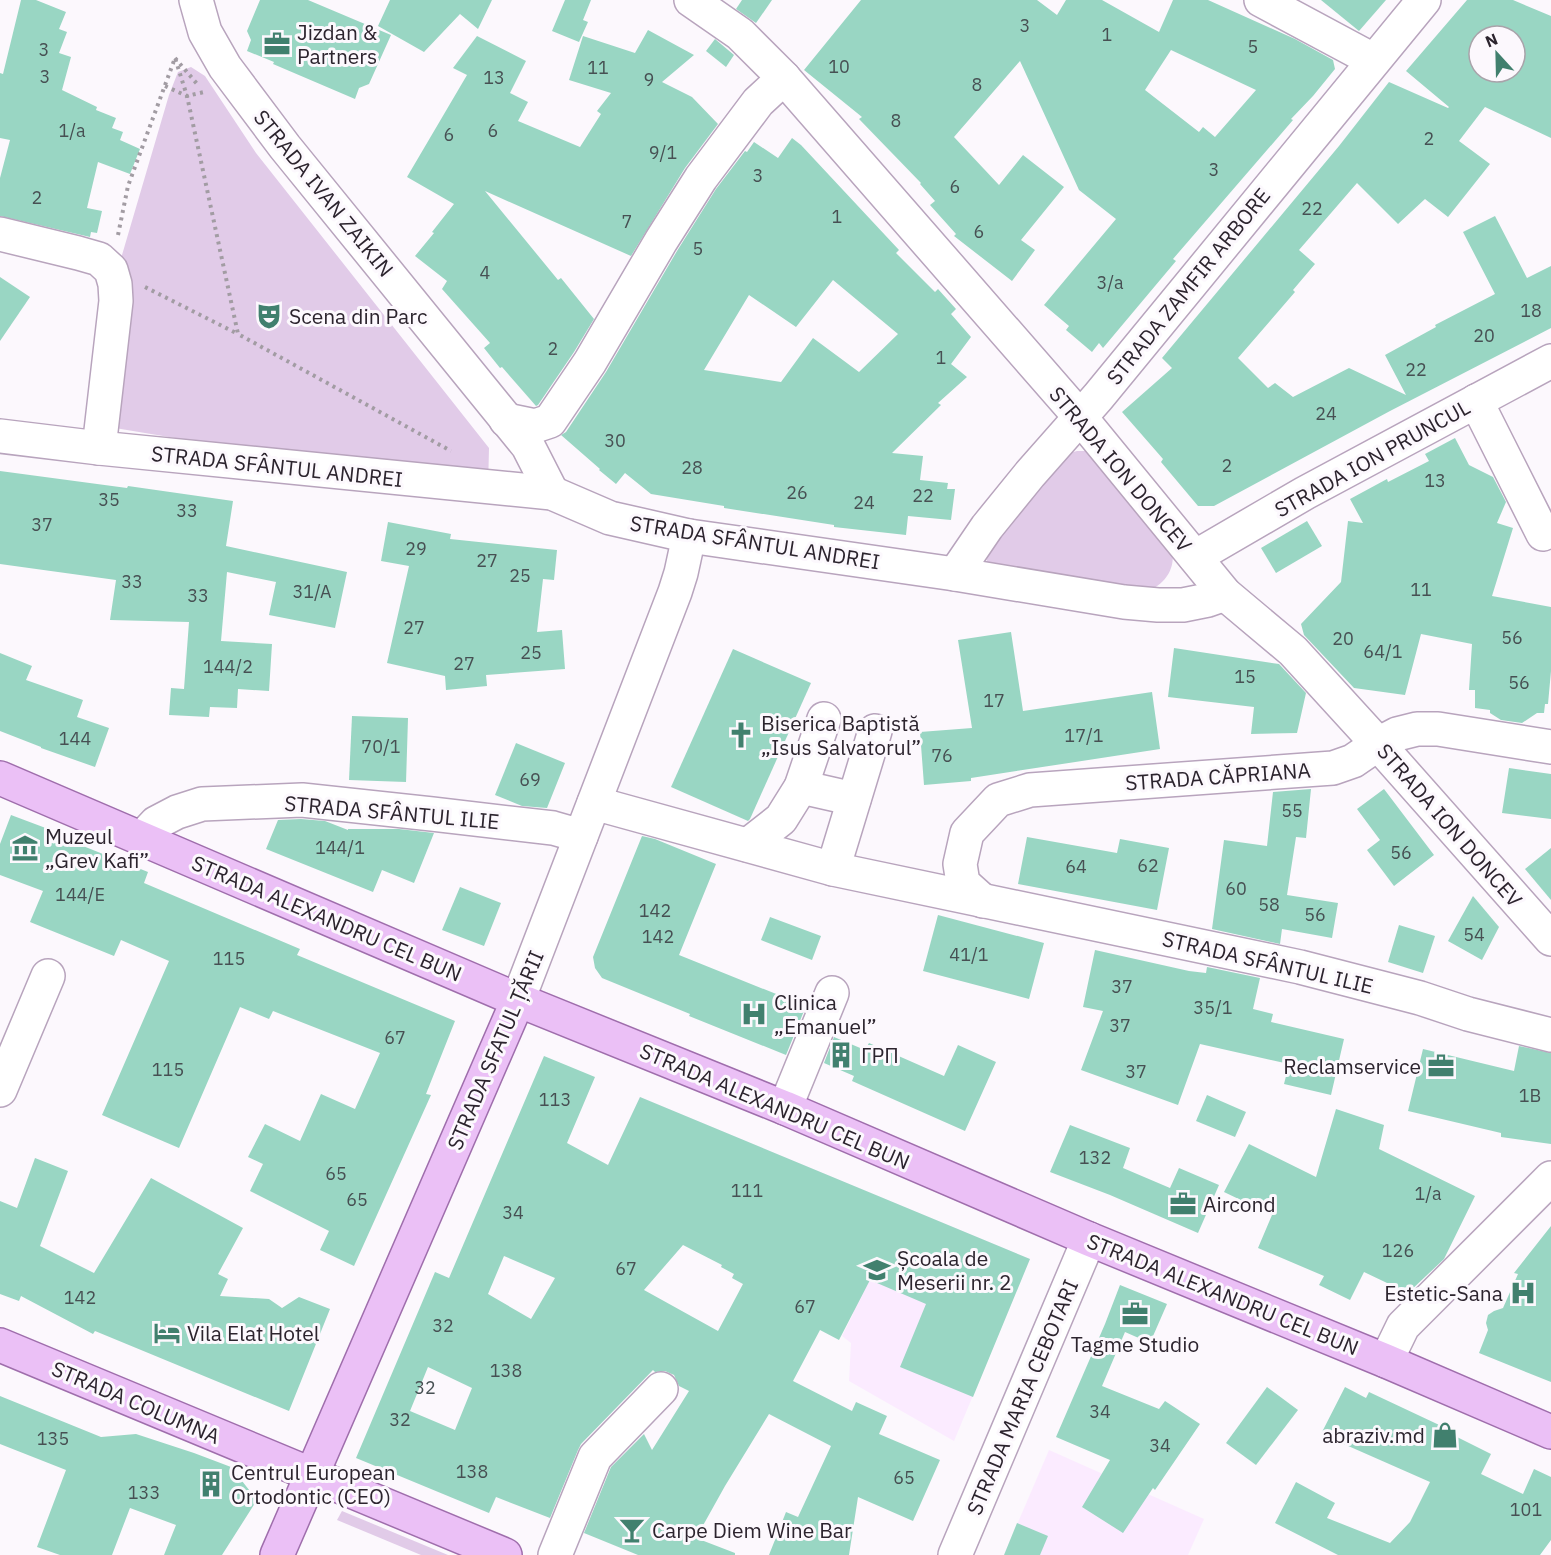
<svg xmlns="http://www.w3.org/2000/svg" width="1551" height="1555" viewBox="0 0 1551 1555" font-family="'IBM Plex Sans',sans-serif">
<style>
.built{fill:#fbebff}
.green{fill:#e1cbe8}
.building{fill:#99d6c3;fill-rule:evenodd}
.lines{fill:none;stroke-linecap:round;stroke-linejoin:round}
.minor-casing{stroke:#b8a4bd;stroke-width:36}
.major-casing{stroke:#9f6eac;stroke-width:36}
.path{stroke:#a29ca3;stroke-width:4;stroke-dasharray:3 4.5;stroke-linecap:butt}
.minor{stroke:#fff;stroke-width:33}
.major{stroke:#ebc0f6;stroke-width:33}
.labels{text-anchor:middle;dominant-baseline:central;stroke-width:6;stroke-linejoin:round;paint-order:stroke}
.number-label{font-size:18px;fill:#475053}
.poi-label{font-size:21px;fill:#2c242e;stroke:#fcf8fd;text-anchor:start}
.street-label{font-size:21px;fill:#2c242e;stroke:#fcf8fd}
</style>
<rect width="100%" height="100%" fill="#fcf8fd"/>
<g class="built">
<polygon points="640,1097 1030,1259 954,1441 849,1381 851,1343 842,1336 853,1314 852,1313 743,1284 732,1278 734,1273 721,1267 721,1264 599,1185"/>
<polygon points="1049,1450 1204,1519 1188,1555 1004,1555"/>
</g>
<g class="green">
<polygon points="191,67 205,76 256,153 489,448 488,490 109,427 122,255 169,95 178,72"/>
<path d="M1077,451H1085L1095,455L1172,547C1176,569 1166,583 1147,592L987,564C983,540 1052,472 1070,453Z"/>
<polygon points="342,1511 448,1555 421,1555 337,1520"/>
</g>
<g class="building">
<polygon points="21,0 36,0 66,12 59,29 67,32 59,53 71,57 62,90 97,107 96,110 116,118 112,128 123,132 120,140 140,149 130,174 98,162 87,208 102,211 97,233 91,232 90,237 0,216 0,178 10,140 0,138 0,73 3,74"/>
<polygon points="260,0 308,0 391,35 369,84 359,88 355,99 273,64 274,62 247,51 251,40 247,31"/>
<polygon points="390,0 492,0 478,29 460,14 424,52 378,26"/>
<polygon points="565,0 591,0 583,20 588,22 579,42 552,31"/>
<polygon points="742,0 772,0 756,23 736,9"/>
<path d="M861,0H1037L1057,15L1066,0H1102L1159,32L1173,0H1208L1295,39L1333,60L1335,69L1313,96L1291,119L1293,120L1173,259L1176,261L1103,348L1099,343L1092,352L1066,330L1069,326L1044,305L1116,219L1079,190L1020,61L954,137L999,185L1023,155L1064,187L1021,240L1035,250L1012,281L954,236L956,234L930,205L935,201L920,184L921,183L859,119L862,117L804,70ZM1171,50L1256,90L1215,137L1203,127L1199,132L1145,90Z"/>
<polygon points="1321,0 1386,0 1359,31"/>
<path d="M1467,0H1513L1551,16V138L1485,107L1459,141L1490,164L1448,217L1425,199L1398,224L1357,183L1299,250L1315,264L1293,290L1295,292L1238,358L1268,388L1275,383L1293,397L1349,368L1406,395L1385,355L1436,327L1435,325L1495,294L1463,232L1495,216L1527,278L1551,266V328L1390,411L1214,506H1198L1161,462L1163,459L1122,412L1172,368L1162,358L1339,146L1389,82L1448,108L1449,107L1406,71ZM1479,36H1515V72H1479Z"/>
<polygon points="648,30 694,55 662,82 692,97 718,124 685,168 631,256 485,191 558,280 561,278 594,319 574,352 538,405 536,406 502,367 500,368 484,348 490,343 442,289 447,281 415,256 434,233 432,232 454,204 407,177 467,75 453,68 477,36 526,61 510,93 528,102 518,121 580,147 601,114 597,111 611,93 569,80 583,36 635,53"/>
<polygon points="715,39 734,55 726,67 706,51"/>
<path d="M792,138L801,145L899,250L896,253L935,292L938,289L956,309L951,314L971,337L951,364L967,377L938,403L941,405L892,453L923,456L920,480L948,483L947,489H955L951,520L908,516L906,535L834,527V525L724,508V506L651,494L625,473L616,484L599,470L600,469L561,435L566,432L606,372L677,251L716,189L745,151L747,152L754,142L778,158ZM833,280L898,334L859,372L813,338L781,382L704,370L749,295L796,327Z"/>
<polygon points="0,277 30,297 0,341"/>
<polygon points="1455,438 1469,465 1493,477 1506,502 1497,523 1513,528 1492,596 1551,607 1551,671 1548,704 1545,704 1544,713 1537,713 1522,723 1501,720 1490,713 1490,710 1475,708 1475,690 1469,690 1472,644 1421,634 1405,695 1354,688 1304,635 1301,624 1341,582 1348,521 1363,523 1350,499 1387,479 1388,482 1429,461 1425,454"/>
<polygon points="0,471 127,488 128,486 233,501 226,546 347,572 335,628 269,615 276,582 227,572 221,641 272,644 269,691 238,689 237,708 210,707 209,717 169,715 171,688 184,689 189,622 110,620 116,580 0,564"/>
<polygon points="1307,521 1322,546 1276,573 1261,548"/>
<polygon points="388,522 451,534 450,539 557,550 554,580 543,579 537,632 562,630 565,669 486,675 487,686 446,690 445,676 387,663 409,566 381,561"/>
<polygon points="1011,632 1023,711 1152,692 1160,749 971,778 971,781 924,785 920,732 972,728 958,640"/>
<polygon points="1174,648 1279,664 1306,693 1297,733 1251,734 1254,707 1168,697"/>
<polygon points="733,649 811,683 750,819 748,821 671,787"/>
<polygon points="0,653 32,666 26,680 83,700 77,717 109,728 95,767 41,748 41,747 0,731"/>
<polygon points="352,716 408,718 406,782 349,780"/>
<polygon points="516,743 565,763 547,808 522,806 495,795"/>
<polygon points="1509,768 1551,774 1551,819 1502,813"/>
<polygon points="1311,789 1306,838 1296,837 1287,895 1338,903 1332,938 1282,929 1280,944 1212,929 1224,840 1267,846 1273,792"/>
<polygon points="1384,789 1434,855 1394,886 1367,850 1380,840 1357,809"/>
<polygon points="11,815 59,833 58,836 148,872 144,883 300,949 297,955 455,1021 426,1094 431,1095 354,1266 320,1250 329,1231 250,1191 263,1164 248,1157 265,1124 300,1141 321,1094 355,1109 380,1053 273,1011 269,1019 240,1007 179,1148 102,1115 169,961 121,940 114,956 30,922 43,891 0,875 0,844"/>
<polygon points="301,819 325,821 348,830 348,829 399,829 434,833 414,883 382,870 373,892 266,849 278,820"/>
<polygon points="642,836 655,839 716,864 679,955 806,1006 786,1055 689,1016 690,1014 602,978 595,968 593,957"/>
<polygon points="1027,837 1117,853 1120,839 1169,848 1157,910 1018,884"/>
<polygon points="1551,848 1551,900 1525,869"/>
<polygon points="460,887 501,903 484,946 442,930"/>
<polygon points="1473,896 1499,927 1482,960 1448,941"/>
<polygon points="938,915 1044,943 1029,999 923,971"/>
<polygon points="770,917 821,936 812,960 761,940"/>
<polygon points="1399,925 1435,936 1423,973 1388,962"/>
<polygon points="1095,950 1189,971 1206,973 1207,967 1260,978 1253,1009 1273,1014 1271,1022 1344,1039 1331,1095 1284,1084 1289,1064 1200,1044 1178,1105 1081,1070 1103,1011 1083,1007"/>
<polygon points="834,1037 865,1050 869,1043 944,1076 958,1045 996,1062 965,1131 852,1081 854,1076 824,1063"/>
<polygon points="1519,1046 1551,1053 1551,1144 1501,1137 1501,1133 1408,1111 1423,1049 1514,1071"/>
<path d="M544,1056L595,1077L567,1143L608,1165L640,1097L1030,1259L973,1397L900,1367L926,1304L870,1280L839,1340L820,1330L793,1381L852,1411L856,1402L887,1416L879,1434L940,1460L913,1521L858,1497L849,1555H769L786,1512L798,1517L831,1446L769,1414L725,1486L696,1538L735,1553V1555H638L584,1533L611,1467L644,1434L652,1450L689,1391L679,1386L674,1375L665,1371L655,1372L653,1370L581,1444L578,1450L550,1518L496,1497L489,1513L356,1458L435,1272L449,1278ZM683,1245L722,1265L721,1267L734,1274L732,1278L743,1284L718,1331L644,1290ZM504,1256L555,1278L531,1319L488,1294ZM428,1367L472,1388L455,1430L410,1411Z"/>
<polygon points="1207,1095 1246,1112 1235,1137 1196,1121"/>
<polygon points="1336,1109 1384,1125 1379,1149 1475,1196 1444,1259 1408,1293 1364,1272 1350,1300 1319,1285 1324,1276 1258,1248 1272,1215 1224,1192 1249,1144 1316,1177"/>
<polygon points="1070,1125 1130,1148 1123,1168 1170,1188 1179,1168 1219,1185 1198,1233 1110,1195 1050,1172"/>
<polygon points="35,1158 68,1171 40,1246 94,1273 151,1178 243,1228 218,1274 228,1279 220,1296 269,1299 282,1308 299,1297 330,1309 289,1411 95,1331 93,1334 21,1296 19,1301 0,1294 0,1201 17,1208"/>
<polygon points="1551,1226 1551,1382 1479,1353 1488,1330 1486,1323 1488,1315 1494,1311 1503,1308 1518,1274 1514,1273"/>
<polygon points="1120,1285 1167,1304 1150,1343 1125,1332 1102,1386 1159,1409 1165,1401 1200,1424 1155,1490 1153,1488 1123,1533 1082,1507 1110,1460 1056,1437 1105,1324"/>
<polygon points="1267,1387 1298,1410 1256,1465 1226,1443"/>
<polygon points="1345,1387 1366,1398 1369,1392 1452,1431 1451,1434 1491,1454 1481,1474 1523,1494 1534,1469 1551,1477 1551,1540 1540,1555 1338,1555 1275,1523 1296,1482 1335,1503 1327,1518 1390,1543 1410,1522 1430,1482 1321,1434"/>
<polygon points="0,1396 101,1437 136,1434 194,1453 231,1467 257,1500 222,1555 164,1555 176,1525 130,1508 112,1555 60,1555 37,1547 66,1470 0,1444"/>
<polygon points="1017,1523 1048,1536 1040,1555 1004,1555"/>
</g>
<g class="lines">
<g class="minor-casing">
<g id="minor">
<polyline points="196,0 205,32 225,67 285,147 528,446 552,493"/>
<polyline points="691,0 740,34 784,78 1080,417 1225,594 1293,651 1378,744 1551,939"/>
<polyline points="1261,0 1373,60"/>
<polyline points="0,234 78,253 99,259 111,270 115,284 116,301 99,448"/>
<polyline points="1476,401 1543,534"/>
<polyline points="506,420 535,426 550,421 590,362 661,241 701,178 758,102 784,78"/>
<polyline points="0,436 99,448 552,493 610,518 689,536 955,574 1124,602 1158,605 1183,605 1208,600 1225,594"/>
<polyline points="1195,557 1305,493 1551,361"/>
<polyline points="955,574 987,527 1030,474 1098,397 1424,0"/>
<polyline points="801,787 854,799"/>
<polyline points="594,803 833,869 1300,967 1420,998 1468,1014 1551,1035"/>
<polyline points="141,839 156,823 177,812 202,804 302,800 432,814 553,828 581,836"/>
<polyline points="748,845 781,819 801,787 824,719"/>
<polyline points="833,869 875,731"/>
<polyline points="983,901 963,883 960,864 967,833 998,800 1030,790 1333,768 1353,761 1378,744 1397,734 1417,729 1438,729 1551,747"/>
<polyline points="518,1000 675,592 681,573 689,536"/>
<polyline points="0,1090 48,976"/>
<polyline points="785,1108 832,993"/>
<polyline points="1386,1361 1403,1326 1551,1178"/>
<polyline points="555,1555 595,1457 661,1389"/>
<polyline points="955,1555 1089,1239"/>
</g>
</g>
<g class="major-casing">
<g id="major">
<polyline points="0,778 518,1000 785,1108 1089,1239 1386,1361 1551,1432"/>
<polyline points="0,1345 505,1555"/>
<polyline points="277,1555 518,1000"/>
</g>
</g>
<g class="path">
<polyline points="175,58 198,85"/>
<polyline points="165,86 187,96 204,92"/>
<polyline points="118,235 128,186 175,58 187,96 238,334 451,451"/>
<polyline points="145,287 238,334"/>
</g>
<use href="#minor" class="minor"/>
<use href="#major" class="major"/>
</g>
<defs>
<g id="office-bare" transform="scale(2.07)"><path d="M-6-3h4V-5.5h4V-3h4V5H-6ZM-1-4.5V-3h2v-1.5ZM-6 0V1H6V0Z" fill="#41806e" stroke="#fcf8fd" stroke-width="2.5" paint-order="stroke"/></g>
<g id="theatre-bare" transform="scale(2.07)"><path d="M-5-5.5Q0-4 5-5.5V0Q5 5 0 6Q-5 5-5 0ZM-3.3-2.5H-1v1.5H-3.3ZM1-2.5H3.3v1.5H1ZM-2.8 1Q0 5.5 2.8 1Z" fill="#41806e" stroke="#fcf8fd" stroke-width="2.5" paint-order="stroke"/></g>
<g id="church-bare" transform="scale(2.07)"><path d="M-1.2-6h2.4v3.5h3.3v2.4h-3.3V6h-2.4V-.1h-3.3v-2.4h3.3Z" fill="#41806e" stroke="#fcf8fd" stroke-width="2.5" paint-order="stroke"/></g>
<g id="museum-bare" transform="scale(2.07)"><path d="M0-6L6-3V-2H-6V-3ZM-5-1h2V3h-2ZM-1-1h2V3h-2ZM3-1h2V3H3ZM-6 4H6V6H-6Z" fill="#41806e" stroke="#fcf8fd" stroke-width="2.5" paint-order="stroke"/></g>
<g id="hospital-bare" transform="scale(2.07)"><path d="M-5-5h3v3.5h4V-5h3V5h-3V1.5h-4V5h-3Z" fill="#41806e" stroke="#fcf8fd" stroke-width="2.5" paint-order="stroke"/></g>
<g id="building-bare" transform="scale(2.07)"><path d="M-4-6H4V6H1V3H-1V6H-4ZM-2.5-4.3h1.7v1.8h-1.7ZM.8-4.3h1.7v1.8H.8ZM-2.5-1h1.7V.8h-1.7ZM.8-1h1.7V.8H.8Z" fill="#41806e" stroke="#fcf8fd" stroke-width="2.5" paint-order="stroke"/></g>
<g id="university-bare" transform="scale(2.07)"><path d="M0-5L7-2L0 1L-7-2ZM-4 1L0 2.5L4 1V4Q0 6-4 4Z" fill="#41806e" stroke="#fcf8fd" stroke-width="2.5" paint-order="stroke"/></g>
<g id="hotel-bare" transform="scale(2.07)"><path d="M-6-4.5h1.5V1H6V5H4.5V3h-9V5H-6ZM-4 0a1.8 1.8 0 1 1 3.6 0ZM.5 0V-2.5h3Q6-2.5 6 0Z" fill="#41806e" stroke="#fcf8fd" stroke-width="2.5" paint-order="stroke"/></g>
<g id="shop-bare" transform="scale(2.07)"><path d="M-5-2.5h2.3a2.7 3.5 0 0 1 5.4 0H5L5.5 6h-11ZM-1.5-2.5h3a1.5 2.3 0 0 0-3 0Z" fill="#41806e" stroke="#fcf8fd" stroke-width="2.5" paint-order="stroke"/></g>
<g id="bar-bare" transform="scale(2.07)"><path d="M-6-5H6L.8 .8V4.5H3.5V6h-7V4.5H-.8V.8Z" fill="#41806e" stroke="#fcf8fd" stroke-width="2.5" paint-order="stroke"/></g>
</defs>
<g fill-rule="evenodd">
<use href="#office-bare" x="277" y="44"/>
<use href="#theatre-bare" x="269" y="316"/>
<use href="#church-bare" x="741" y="735"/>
<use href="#museum-bare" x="25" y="848"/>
<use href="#hospital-bare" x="754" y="1014"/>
<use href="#building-bare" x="841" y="1055"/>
<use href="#office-bare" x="1441" y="1066"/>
<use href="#office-bare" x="1183" y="1204"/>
<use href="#university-bare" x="877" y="1270"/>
<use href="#hospital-bare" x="1523" y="1293"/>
<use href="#office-bare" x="1135" y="1314"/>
<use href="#hotel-bare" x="167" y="1333"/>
<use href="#shop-bare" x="1445" y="1435"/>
<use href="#building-bare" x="211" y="1484"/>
<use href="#bar-bare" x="632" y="1530"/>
</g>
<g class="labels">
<g class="number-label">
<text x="1025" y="25">3</text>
<text x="1107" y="34">1</text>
<text x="1253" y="46">5</text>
<text x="44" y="49">3</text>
<text x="839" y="66">10</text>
<text x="598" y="67">11</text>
<text x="45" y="76">3</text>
<text x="494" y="77">13</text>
<text x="649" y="79">9</text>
<text x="977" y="84">8</text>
<text x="896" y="120">8</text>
<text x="72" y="130">1/a</text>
<text x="493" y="130">6</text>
<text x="449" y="134">6</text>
<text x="1429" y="138">2</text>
<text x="663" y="152">9/1</text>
<text x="1214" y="169">3</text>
<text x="758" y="175">3</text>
<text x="955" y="186">6</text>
<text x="37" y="197">2</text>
<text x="1312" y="208">22</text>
<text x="837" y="216">1</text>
<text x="627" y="221">7</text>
<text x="979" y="231">6</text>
<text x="698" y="248">5</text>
<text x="485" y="272">4</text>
<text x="1110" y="282">3/a</text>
<text x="1531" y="310">18</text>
<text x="1484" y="335">20</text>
<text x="553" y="348">2</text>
<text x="941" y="357">1</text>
<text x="1416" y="369">22</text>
<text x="1326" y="413">24</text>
<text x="615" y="440">30</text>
<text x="1227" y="465">2</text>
<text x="692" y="467">28</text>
<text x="1435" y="480">13</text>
<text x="797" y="492">26</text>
<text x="923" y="495">22</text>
<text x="109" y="499">35</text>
<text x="864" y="502">24</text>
<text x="187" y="510">33</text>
<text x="42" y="524">37</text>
<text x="416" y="548">29</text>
<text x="487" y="560">27</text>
<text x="520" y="575">25</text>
<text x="132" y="581">33</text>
<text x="1421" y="589">11</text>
<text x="312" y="591">31/A</text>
<text x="198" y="595">33</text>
<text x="414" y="627">27</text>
<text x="1512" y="637">56</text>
<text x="1343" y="638">20</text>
<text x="1383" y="651">64/1</text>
<text x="531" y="652">25</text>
<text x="464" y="663">27</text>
<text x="228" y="666">144/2</text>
<text x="1245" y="676">15</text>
<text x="1519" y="682">56</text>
<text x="994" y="700">17</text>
<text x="1084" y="735">17/1</text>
<text x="75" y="738">144</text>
<text x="381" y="746">70/1</text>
<text x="942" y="755">76</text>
<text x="530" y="779">69</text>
<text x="1292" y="810">55</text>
<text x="340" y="847">144/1</text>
<text x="1401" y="852">56</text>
<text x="1148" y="865">62</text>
<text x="1076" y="866">64</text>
<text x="1236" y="888">60</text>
<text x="80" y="894">144/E</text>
<text x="1269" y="904">58</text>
<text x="655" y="910">142</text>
<text x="1315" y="914">56</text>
<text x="1474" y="934">54</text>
<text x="658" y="936">142</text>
<text x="969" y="954">41/1</text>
<text x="229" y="958">115</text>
<text x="1122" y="986">37</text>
<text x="1213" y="1007">35/1</text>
<text x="1120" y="1025">37</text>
<text x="395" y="1037">67</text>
<text x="168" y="1069">115</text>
<text x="1136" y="1071">37</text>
<text x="1530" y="1095">1B</text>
<text x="555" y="1099">113</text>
<text x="1095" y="1157">132</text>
<text x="336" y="1173">65</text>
<text x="747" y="1190">111</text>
<text x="1428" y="1193">1/a</text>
<text x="357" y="1199">65</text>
<text x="513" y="1212">34</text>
<text x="1398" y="1250">126</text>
<text x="626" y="1268">67</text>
<text x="80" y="1297">142</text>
<text x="805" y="1306">67</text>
<text x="443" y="1325">32</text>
<text x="506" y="1370">138</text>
<text x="425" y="1387">32</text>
<text x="1100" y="1411">34</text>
<text x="400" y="1419">32</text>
<text x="53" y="1438">135</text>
<text x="1160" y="1445">34</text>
<text x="472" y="1471">138</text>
<text x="904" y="1477">65</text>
<text x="144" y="1492">133</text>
<text x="1526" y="1509">101</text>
</g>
<g class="poi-label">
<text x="297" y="32">Jizdan &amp;<tspan x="297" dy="24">Partners</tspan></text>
<text x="289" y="316">Scena din Parc</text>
<text x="761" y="723">Biserica Baptistă<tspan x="761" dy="24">„Isus Salvatorul”</tspan></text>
<text x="45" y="836">Muzeul<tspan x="45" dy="24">„Grev Kafi”</tspan></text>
<text x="774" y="1002">Clinica<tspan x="774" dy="24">„Emanuel”</tspan></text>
<text x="861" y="1055">ГРП</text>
<text x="1421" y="1066" text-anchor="end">Reclamservice</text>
<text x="1203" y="1204">Aircond</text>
<text x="897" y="1258">Școala de<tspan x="897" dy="24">Meserii nr. 2</tspan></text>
<text x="1503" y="1293" text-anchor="end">Estetic-Sana</text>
<text x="187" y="1333">Vila Elat Hotel</text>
<text x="1135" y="1344" text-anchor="middle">Tagme Studio</text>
<text x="1425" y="1435" text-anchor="end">abraziv.md</text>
<text x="231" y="1472">Centrul European<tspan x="231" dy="24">Ortodontic (CEO)</tspan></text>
<text x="652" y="1530">Carpe Diem Wine Bar</text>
</g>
<g class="street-label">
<text transform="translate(324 193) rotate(51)">STRADA IVAN ZAIKIN</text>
<text transform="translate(1188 286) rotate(-51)">STRADA ZAMFIR ARBORE</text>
<text transform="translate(1372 458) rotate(-29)">STRADA ION PRUNCUL</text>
<text transform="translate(277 466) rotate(6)">STRADA SFÂNTUL ANDREI</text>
<text transform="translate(1121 469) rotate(50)">STRADA ION DONCEV</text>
<text transform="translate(755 542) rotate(9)">STRADA SFÂNTUL ANDREI</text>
<text transform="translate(1218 776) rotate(-4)">STRADA CĂPRIANA</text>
<text transform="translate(392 812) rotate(5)">STRADA SFÂNTUL ILIE</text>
<text transform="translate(1450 825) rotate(49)">STRADA ION DONCEV</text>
<text transform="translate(327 918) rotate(23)">STRADA ALEXANDRU CEL BUN</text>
<text transform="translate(1268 962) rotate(13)">STRADA SFÂNTUL ILIE</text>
<text transform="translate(495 1050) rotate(-67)">STRADA SFATUL ȚĂRII</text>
<text transform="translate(775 1106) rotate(23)">STRADA ALEXANDRU CEL BUN</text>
<text transform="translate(1223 1294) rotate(22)">STRADA ALEXANDRU CEL BUN</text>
<text transform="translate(1022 1397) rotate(-67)">STRADA MARIA CEBOTARI</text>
<text transform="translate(136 1402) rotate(23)">STRADA COLUMNA</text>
</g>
</g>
<g transform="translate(1497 54) rotate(338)"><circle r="28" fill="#fcf8fd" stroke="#a9a3aa" stroke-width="1.5"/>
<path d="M0-4.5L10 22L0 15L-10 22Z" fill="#41806e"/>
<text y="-9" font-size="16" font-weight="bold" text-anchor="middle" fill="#2c242e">N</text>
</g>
</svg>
